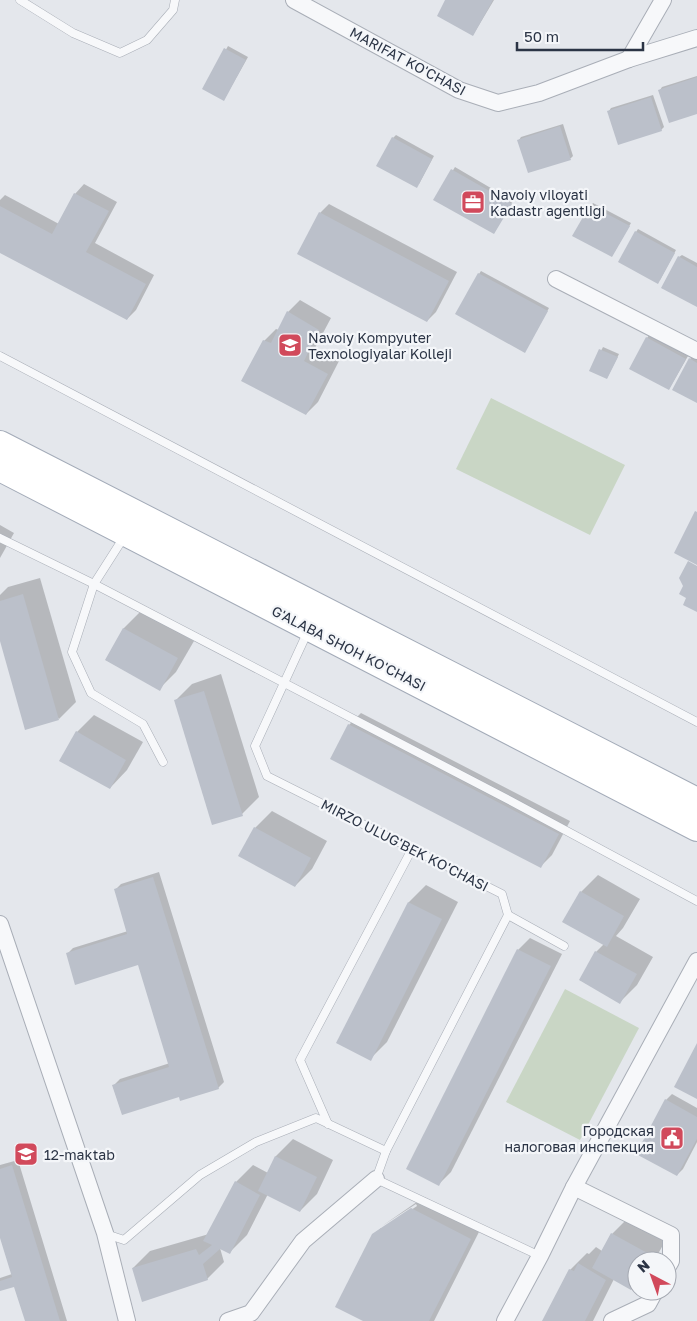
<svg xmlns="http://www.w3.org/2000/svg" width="697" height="1321" viewBox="0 0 697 1321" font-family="'Golos Text',sans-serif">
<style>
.green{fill:#c9d6c5}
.shadow{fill:#0003}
.building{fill:#bbc0ca}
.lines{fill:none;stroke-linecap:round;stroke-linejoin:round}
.lane-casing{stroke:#a9aeb7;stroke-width:9}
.street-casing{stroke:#a9aeb7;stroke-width:18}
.primary-casing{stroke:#a3abb8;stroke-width:28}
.lane{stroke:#f7f8fa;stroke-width:8}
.street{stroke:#f7f8fa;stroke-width:16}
.primary{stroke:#fff;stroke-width:26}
.labels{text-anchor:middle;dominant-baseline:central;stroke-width:4.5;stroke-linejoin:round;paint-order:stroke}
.street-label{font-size:14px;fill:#2b3445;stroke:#f4f6f9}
.poi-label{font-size:14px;fill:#2b3445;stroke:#f4f6f9;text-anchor:start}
</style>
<rect width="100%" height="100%" fill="#e4e7ec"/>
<g class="green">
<polygon points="491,398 625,465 590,535 456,469"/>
<polygon points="565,989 639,1028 580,1140 506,1102"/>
</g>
<g class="shadow">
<polygon points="447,0 494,0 473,35"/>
<polygon points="228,46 248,57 226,96 204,88"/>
<polygon points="697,76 697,113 660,90 662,87"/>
<polygon points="653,95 664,127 661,130 609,111 611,108"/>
<polygon points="563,124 573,156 571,158 529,172 519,140 521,137"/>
<polygon points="396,135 434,156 419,184 393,138"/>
<polygon points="455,167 513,201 494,233 435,199"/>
<polygon points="84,184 117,202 95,243 154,275 136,310 127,319 0,251 0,200 5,195 59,224 75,194"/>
<polygon points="593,203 631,223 612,256 591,206"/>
<polygon points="329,204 457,272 436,312 427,321 320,213"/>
<polygon points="638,229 676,250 660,280 636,232"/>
<polygon points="682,255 697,263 697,306 679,257"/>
<polygon points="481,271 549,308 527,348 479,274"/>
<polygon points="300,300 331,318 315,348 339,361 318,402 306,414 264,341 276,329 279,330 288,312"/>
<polygon points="649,335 688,356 669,389 647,338"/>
<polygon points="603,347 619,354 607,378 591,370"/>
<polygon points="692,357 697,359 697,402 690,359"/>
<polygon points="0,525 14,533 0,558"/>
<polygon points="40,578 76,702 59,719 0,637 0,595 8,587"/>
<polygon points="141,611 194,641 176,672 159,689 106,660 124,628"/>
<polygon points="221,674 259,797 242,814 175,701 192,684"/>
<polygon points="361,713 570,821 552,855 540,867 349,725"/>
<polygon points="94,715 143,742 127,770 110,788 77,732"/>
<polygon points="272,811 327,841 312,869 295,886 255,828"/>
<polygon points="159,872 224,1082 218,1088 179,1096 114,1085 120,1079 170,1063 139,964 67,954 73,948 128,931 115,890 121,884"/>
<polygon points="598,875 640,899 623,928 616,936 653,957 637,985 620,1002 580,980 596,952 604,944 581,892"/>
<polygon points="426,885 458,902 387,1042 370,1059 409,902"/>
<polygon points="530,938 562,954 451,1172 439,1184 518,950"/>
<polygon points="672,1094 697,1108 697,1142 683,1169 677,1175 666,1100"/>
<polygon points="293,1139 333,1160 317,1194 300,1211 268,1194 247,1235 230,1252 220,1248 224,1262 207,1279 133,1268 150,1251 209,1234 236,1182 253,1165 268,1173 276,1156"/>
<polygon points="18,1160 67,1321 26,1321 15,1285 0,1290 0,1278 12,1274 0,1234 0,1165"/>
<polygon points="424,1197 482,1226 434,1321 366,1321 373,1235 381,1228 381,1230 417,1206 416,1204 382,1226"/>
<polygon points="629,1217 667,1238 654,1261 637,1261 637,1283 631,1289 614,1279 593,1321 544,1321 570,1270 587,1253 589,1254 596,1247 602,1251 612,1234"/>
</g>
<g class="building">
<polygon points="445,0 493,0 473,36 437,16"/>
<polygon points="224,48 246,60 224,101 202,89"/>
<polygon points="697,77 697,114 669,123 658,90"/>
<polygon points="651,97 662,131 618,145 607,111"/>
<polygon points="560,126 571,160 528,173 517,140"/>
<polygon points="392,137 432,159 417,188 376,166"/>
<polygon points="451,169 512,204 494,234 433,200"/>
<polygon points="74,193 109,211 86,252 146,284 127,320 0,253 0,206 52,234"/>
<polygon points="590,205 630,226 612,257 572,236"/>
<polygon points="319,212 449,281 427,322 297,254"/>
<polygon points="635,231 675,253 658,284 618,262"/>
<polygon points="678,256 697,267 697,307 661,288"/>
<polygon points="478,273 548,311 525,353 455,314"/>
<polygon points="287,311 319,330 304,361 328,374 306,415 241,381 263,340 271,343"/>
<polygon points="646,337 686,359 669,390 629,369"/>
<polygon points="599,349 618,357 607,379 589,371"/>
<polygon points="689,358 697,363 697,403 672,390"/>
<polygon points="695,511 697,512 697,565 674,553"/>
<polygon points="688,561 697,566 697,612 683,605 686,598 679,594 683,586 679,578"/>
<polygon points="23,594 59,720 25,730 0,641 0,601"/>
<polygon points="123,628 178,658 160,691 105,660"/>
<polygon points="204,691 243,816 212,825 174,700"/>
<polygon points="348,724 559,834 541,868 330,759"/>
<polygon points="76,731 126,760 110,789 59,761"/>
<polygon points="254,827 311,858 295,887 238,856"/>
<polygon points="153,877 219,1089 180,1101 179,1097 122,1115 112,1085 169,1067 138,965 75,985 66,953 127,934 114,889"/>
<polygon points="580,891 624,916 607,947 562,922"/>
<polygon points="408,902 442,919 371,1061 336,1043"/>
<polygon points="517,949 551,966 439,1186 406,1169"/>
<polygon points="595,951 637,974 620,1004 579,980"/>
<polygon points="697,1043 697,1099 674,1087"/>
<polygon points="665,1099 697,1117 697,1139 677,1176 636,1154"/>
<polygon points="275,1156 317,1177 300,1212 258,1191"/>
<polygon points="12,1165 60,1321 25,1321 14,1287 0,1291 0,1281 12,1277 0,1238 0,1169"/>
<polygon points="235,1181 260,1195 230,1254 220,1249 203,1264 208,1280 142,1302 132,1268 196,1249 199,1255 212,1245 203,1241"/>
<polygon points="411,1208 471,1239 429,1321 363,1321 335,1307 372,1234"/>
<polygon points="611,1233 651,1255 648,1261 637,1261 637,1280 631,1290 592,1268"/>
<polygon points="578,1263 606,1280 585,1321 542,1321 569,1269 574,1271"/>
</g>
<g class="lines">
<g class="lane-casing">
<g id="lane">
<polyline points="20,0 73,33 120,53 147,40 173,10 175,0"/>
<polyline points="0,356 697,722"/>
<polyline points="124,537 94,584 72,652 91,693 143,724 163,762"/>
<polyline points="0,538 94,584 509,800 697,901"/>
<polyline points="308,631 255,746 267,776 502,894 508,915 386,1151 376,1179 540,1256"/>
<polyline points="508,915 564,946"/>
<polyline points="328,1124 300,1060 412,849"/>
<polyline points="106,1234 124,1240 200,1175 256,1142 316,1118 386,1151"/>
</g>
</g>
<g class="street-casing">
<g id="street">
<polyline points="294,0 459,90 498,103 539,93 629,59 697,38"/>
<polyline points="629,59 663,0"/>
<polyline points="556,279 697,351"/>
<polyline points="0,924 105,1233 127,1321"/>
<polyline points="574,1187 671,1235 671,1261 667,1268"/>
<polyline points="228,1321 251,1313 303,1241 376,1179"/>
<polyline points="505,1321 540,1256 574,1187 697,961"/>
<polyline points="612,1321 648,1304 655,1291"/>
</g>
</g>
<g class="primary-casing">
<g id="primary">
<polyline points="0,444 697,801"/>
<polyline points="0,468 697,828"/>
</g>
</g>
<use href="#lane" class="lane"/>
<use href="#street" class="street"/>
<use href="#primary" class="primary"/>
</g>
<defs>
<g id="office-square" transform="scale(1.25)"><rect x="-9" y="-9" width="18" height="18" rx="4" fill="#d1495b" stroke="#f4f6f9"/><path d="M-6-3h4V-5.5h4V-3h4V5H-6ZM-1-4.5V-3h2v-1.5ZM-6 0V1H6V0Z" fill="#fff"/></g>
<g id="university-square" transform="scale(1.25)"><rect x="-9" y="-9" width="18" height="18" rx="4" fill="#d1495b" stroke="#f4f6f9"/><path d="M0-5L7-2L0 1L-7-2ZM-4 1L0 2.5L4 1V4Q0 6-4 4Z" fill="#fff"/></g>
<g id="civic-square" transform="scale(1.25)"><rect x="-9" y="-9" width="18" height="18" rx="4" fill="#d1495b" stroke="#f4f6f9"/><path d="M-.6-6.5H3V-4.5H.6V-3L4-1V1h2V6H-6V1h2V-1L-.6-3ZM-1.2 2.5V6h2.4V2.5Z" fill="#fff"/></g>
<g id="school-square" transform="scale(1.25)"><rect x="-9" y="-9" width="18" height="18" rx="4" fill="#d1495b" stroke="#f4f6f9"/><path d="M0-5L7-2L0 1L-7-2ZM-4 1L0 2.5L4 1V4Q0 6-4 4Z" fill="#fff"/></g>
</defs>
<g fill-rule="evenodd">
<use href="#office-square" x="473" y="202"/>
<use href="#university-square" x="290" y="345"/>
<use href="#civic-square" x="672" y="1138"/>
<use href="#school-square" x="26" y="1154"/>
</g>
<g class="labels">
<g class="street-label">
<text transform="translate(408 61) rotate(28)">MARIFAT KO'CHASI</text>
<text transform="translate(349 648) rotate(27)">G'ALABA SHOH KO'CHASI</text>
<text transform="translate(405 845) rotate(27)">MIRZO ULUG'BEK KO'CHASI</text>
</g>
<g class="poi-label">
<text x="490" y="194">Navoiy viloyati<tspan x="490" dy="16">Kadastr agentligi</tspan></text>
<text x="308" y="337">Navoiy Kompyuter<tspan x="308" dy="16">Texnologiyalar Kolleji</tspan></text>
<text x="654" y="1130" text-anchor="end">Городская<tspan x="654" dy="16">налоговая инспекция</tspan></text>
<text x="44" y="1154">12-maktab</text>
</g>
</g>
<g transform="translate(652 1276) rotate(319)"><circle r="24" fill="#f4f6f9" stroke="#a4a8b1"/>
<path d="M0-4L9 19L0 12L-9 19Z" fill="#d1495b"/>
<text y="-8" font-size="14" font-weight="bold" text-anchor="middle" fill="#2b3445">N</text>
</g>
<path d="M517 42v8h126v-8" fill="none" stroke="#2b3445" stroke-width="2.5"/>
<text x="524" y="42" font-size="15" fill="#2b3445" stroke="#f4f6f9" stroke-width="4" paint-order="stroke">50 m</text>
</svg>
